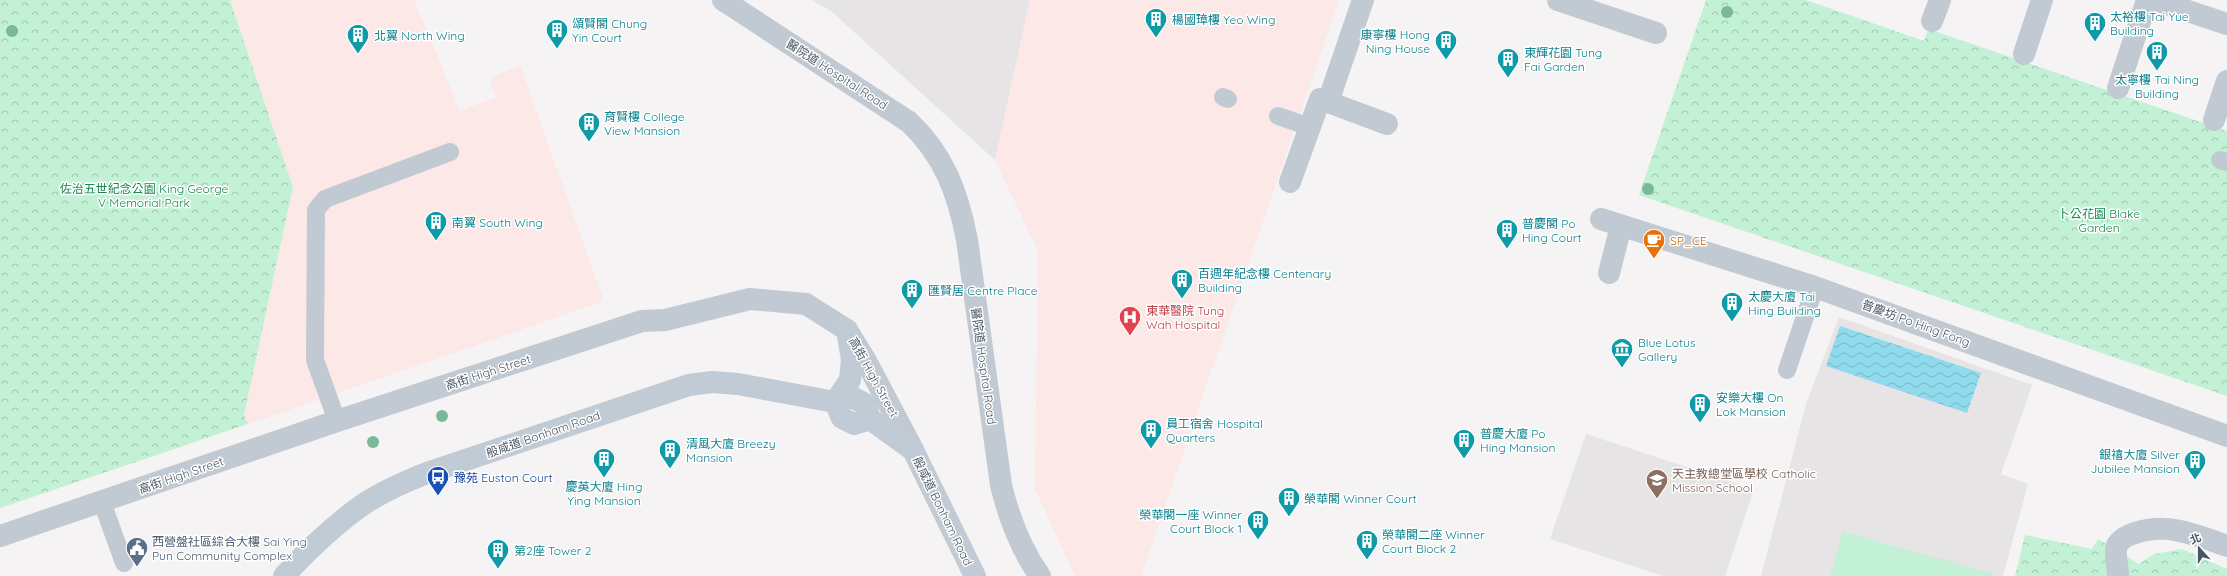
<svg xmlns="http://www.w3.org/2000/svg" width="2227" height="576" viewBox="0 0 2227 576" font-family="Quicksand,'Noto Sans TC',sans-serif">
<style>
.education{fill:#e6e4e5}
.medical{fill:#fce8e6}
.green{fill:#c3f1d5}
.park{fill:url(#park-crowns)}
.water{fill:url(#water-waves)}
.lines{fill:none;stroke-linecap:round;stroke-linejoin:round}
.service{stroke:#c1cad2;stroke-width:18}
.pedestrian{stroke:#c1cad2;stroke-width:22}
.minor{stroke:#c1cad2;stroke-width:22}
.tertiary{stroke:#c1cad2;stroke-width:22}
.secondary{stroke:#c1cbd6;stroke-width:22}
.tree{fill:#7bb799}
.labels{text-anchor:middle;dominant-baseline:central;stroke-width:3;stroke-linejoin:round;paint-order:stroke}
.culture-label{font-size:12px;fill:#0d838f;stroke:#fff;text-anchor:start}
.street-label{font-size:12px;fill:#4a5661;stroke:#fff}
.park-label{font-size:12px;fill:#17864f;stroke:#fff}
.food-label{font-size:12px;fill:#c56008;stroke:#fff;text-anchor:start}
.health-label{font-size:12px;fill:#be3a42;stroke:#fff;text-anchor:start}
.education-label{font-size:12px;fill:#785e54;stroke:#fff;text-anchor:start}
.transit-label{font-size:12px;fill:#164399;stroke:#fff;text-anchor:start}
.service-label{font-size:12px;fill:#4e5e75;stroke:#fff;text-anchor:start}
</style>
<defs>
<pattern id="park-crowns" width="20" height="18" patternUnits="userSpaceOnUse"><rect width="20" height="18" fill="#c3f1d5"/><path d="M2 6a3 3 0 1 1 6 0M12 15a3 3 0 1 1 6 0" fill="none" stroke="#a0c6b0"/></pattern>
<pattern id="water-waves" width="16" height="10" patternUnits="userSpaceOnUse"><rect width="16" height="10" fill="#90daee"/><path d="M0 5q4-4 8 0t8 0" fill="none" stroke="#78b4c4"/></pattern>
</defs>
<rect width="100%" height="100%" fill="#f5f3f3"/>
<g class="education">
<polygon points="812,0 1030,0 995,160 831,11"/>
<polygon points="1839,317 2032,385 2036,374 2001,474 2028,484 2003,576 1761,576 1806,404"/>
<polygon points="1586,434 1754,489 1725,576 1663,576 1550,539"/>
</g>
<g class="medical">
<polygon points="230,0 414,0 460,111 496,97 489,79 520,65 604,301 248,424 244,415 293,187"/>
<polygon points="1030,0 1339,0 1141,576 1075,576 1035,489 1038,251 995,160"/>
</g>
<polygon class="green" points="1843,532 1992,573 1992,576 1830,576"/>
<g class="park">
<polygon points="0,0 230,0 293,187 244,415 248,424 0,508"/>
<polygon points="1706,0 1806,0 1924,41 1928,29 2227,131 2227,396 1639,195"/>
<polygon points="2025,535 2092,549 2098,539 2139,564 2154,554 2182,549 2227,569 2227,576 2015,576"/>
</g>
<polygon class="water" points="1840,326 1981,373 1967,413 1826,366"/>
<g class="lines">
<g class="service">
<polyline points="1223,97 1228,99"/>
<polyline points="1278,116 1310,127"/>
<polyline points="2220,160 2227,162"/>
<polyline points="1787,370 1815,287"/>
<polyline points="337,421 315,360 316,210 325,199 450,152"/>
<polyline points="102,502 124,563"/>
</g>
<g class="pedestrian">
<polyline points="2024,54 2042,0"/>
<polyline points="2214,120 2227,81"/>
</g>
<g class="minor">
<polyline points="1558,0 1656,33"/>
<polyline points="2155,0 2227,24"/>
<polyline points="1932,21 1940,0"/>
<polyline points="2118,88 2147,0"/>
<polyline points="1328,102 1387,124"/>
<polyline points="1290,182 1320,99 1328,102 1363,0"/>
<polyline points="1601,219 1815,287 2227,436"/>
<polyline points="1609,273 1621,226"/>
<polyline points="0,536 337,421 642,321 665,320 750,299 806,304 847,330 866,361 913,450"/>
<path d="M2118,576C2118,568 2114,553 2117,545C2121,539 2128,535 2135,533C2168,522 2196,535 2227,546"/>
</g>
<path class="tertiary" d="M723,0L909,122C944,155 958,193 967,240L1001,485C1009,518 1020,548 1040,576"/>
<g class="secondary">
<polyline points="835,402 850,380 852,360 847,330"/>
<polyline points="835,402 842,418 854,424 870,419"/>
<path d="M284,576C307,551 333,526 361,506C381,492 404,482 427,473L662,394L689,385L712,382L738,384L835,402L852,397L865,404L870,419L913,450L975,576"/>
</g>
</g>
<g class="tree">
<circle cx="1727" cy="12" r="6"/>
<circle cx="12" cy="31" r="6"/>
<circle cx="1648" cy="189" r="6"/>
<circle cx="442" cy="416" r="6"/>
<circle cx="373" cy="442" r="6"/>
</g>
<defs>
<g id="building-pin" transform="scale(1.15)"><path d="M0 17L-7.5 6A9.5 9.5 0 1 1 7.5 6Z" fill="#0f9aa8" stroke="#fff"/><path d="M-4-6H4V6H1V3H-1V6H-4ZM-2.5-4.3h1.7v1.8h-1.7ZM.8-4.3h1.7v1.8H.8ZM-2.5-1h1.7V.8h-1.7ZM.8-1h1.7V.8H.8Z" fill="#fff"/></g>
<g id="cafe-pin" transform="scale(1.15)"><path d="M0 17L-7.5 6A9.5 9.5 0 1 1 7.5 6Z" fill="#e8710a" stroke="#fff"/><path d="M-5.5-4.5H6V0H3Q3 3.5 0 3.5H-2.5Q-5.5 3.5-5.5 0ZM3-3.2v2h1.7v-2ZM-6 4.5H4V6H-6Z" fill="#fff"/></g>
<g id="hospital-pin" transform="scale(1.15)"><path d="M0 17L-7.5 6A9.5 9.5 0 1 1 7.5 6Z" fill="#e0444e" stroke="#fff"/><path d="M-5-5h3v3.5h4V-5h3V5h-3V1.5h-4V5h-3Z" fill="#fff"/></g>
<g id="museum-pin" transform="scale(1.15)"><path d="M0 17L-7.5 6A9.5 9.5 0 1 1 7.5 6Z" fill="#0f9aa8" stroke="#fff"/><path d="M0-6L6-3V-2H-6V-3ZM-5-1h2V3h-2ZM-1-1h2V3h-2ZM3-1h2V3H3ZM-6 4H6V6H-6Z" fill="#fff"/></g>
<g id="bus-pin" transform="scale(1.15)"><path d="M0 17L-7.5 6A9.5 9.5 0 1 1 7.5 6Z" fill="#1a4fb4" stroke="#fff"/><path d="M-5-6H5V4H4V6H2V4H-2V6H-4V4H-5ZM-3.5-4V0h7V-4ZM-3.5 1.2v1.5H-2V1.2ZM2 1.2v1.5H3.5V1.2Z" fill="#fff"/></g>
<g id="school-pin" transform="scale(1.15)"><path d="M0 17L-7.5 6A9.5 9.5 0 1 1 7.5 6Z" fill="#8d6e63" stroke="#fff"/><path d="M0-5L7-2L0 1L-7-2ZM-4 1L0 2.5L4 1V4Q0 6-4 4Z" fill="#fff"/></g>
<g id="civic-pin" transform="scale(1.15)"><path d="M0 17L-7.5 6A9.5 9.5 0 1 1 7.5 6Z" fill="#5c6f8a" stroke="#fff"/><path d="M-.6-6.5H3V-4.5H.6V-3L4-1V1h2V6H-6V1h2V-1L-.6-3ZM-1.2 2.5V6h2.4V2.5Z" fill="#fff"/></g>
</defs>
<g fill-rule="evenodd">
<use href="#building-pin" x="1156" y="19"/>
<use href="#building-pin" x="2095" y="23"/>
<use href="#building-pin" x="557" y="30"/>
<use href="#building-pin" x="358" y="35"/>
<use href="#building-pin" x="1446" y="41"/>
<use href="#building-pin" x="2157" y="52"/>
<use href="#building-pin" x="1508" y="59"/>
<use href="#building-pin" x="589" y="123"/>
<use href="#building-pin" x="436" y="222"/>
<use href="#building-pin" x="1507" y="230"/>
<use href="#cafe-pin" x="1654" y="240"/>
<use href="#building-pin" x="1182" y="280"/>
<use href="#building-pin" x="912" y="290"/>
<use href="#building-pin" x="1732" y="303"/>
<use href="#hospital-pin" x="1130" y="317"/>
<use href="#museum-pin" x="1622" y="349"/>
<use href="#building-pin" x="1700" y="404"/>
<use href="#building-pin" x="1151" y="430"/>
<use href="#building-pin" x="1464" y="440"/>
<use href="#building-pin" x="670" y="450"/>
<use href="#building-pin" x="604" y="459"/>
<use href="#building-pin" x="2195" y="461"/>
<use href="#bus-pin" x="438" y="477"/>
<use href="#school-pin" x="1657" y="480"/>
<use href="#building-pin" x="1289" y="498"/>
<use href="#building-pin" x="1258" y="521"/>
<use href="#building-pin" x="1367" y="541"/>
<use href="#civic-pin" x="137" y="548"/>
<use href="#building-pin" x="498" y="550"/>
</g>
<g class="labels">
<g class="culture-label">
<text x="2110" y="16">太裕樓 Tai Yue<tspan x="2110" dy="14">Building</tspan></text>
<text x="1172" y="19">楊國璋樓 Yeo Wing</text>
<text x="572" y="23">頌賢閣 Chung<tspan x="572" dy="14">Yin Court</tspan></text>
<text x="1430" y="34" text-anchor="end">康寧樓 Hong<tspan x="1430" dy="14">Ning House</tspan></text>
<text x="374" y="35">北翼 North Wing</text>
<text x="1524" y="52">東輝花園 Tung<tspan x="1524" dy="14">Fai Garden</tspan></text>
<text x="2157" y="79" text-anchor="middle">太寧樓 Tai Ning<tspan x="2157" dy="14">Building</tspan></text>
<text x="604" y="116">育賢樓 College<tspan x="604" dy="14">View Mansion</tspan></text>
<text x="452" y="222">南翼 South Wing</text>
<text x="1522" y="223">普慶閣 Po<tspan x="1522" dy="14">Hing Court</tspan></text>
<text x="1198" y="273">百週年紀念樓 Centenary<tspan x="1198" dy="14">Building</tspan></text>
<text x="928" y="290">匯賢居 Centre Place</text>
<text x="1748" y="296">太慶大廈 Tai<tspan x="1748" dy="14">Hing Building</tspan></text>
<text x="1638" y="342">Blue Lotus<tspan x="1638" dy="14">Gallery</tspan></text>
<text x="1716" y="397">安樂大樓 On<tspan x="1716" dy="14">Lok Mansion</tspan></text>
<text x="1166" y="423">員工宿舍 Hospital<tspan x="1166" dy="14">Quarters</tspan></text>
<text x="1480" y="433">普慶大廈 Po<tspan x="1480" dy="14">Hing Mansion</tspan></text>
<text x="686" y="443">清風大廈 Breezy<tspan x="686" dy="14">Mansion</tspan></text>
<text x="2180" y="454" text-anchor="end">銀禧大廈 Silver<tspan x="2180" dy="14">Jubilee Mansion</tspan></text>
<text x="604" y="486" text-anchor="middle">慶英大廈 Hing<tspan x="604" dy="14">Ying Mansion</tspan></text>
<text x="1304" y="498">榮華閣 Winner Court</text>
<text x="1242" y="514" text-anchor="end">榮華閣一座 Winner<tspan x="1242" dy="14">Court Block 1</tspan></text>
<text x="1382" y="534">榮華閣二座 Winner<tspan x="1382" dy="14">Court Block 2</tspan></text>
<text x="514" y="550">第2座 Tower 2</text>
</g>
<g class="street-label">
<text transform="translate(837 74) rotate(33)">醫院道 Hospital Road</text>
<text transform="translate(1916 323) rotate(20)">普慶坊 Po Hing Fong</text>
<text transform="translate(984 366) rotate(82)">醫院道 Hospital Road</text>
<text transform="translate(488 372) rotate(-18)">高街 High Street</text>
<text transform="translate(874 377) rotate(61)">高街 High Street</text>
<text transform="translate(543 434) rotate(-19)">般咸道 Bonham Road</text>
<text transform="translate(181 475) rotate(-19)">高街 High Street</text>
<text transform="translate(943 511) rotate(64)">般咸道 Bonham Road</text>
</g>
<g class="park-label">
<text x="144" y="188">佐治五世紀念公園 King George<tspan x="144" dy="14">V Memorial Park</tspan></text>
<text x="2099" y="213">卜公花園 Blake<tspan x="2099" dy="14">Garden</tspan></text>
</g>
<g class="food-label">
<text x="1670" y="240">SP_CE</text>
</g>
<g class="health-label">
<text x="1146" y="310">東華醫院 Tung<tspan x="1146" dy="14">Wah Hospital</tspan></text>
</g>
<g class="education-label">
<text x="1672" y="473">天主教總堂區學校 Catholic<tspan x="1672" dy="14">Mission School</tspan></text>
</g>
<g class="transit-label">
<text x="454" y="477">豫苑 Euston Court</text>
</g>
<g class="service-label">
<text x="152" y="541">西營盤社區綜合大樓 Sai Ying<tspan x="152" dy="14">Pun Community Complex</tspan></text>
</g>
</g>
<g transform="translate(2199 548) rotate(339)" stroke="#ffffff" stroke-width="3" paint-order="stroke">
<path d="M0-3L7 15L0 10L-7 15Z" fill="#4a5661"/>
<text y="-6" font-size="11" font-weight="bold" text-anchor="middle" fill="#4a5661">北</text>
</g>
</svg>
